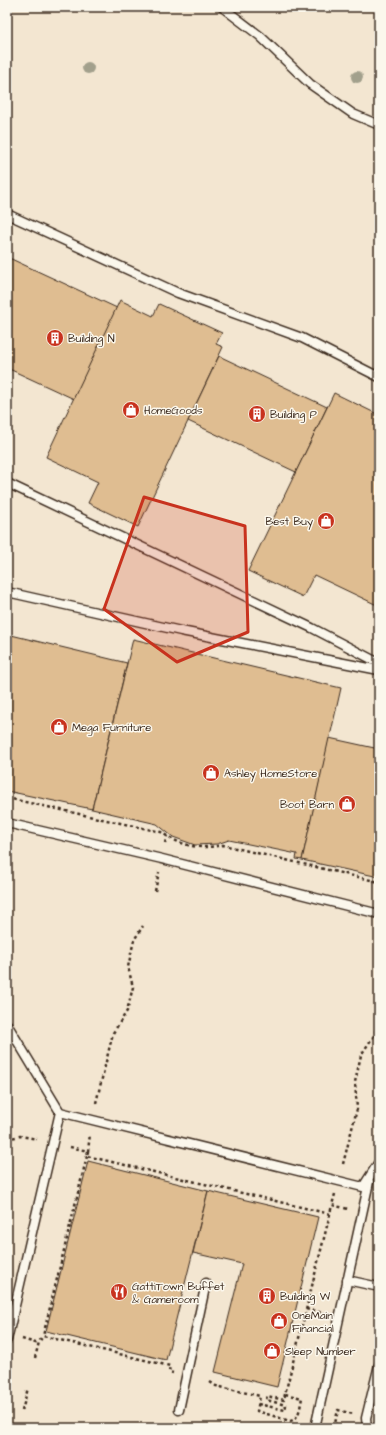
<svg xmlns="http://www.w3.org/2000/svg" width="386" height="1435" viewBox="0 0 386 1435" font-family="'Architects Daughter',sans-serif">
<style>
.built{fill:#f3e6d1}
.building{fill:#dfbd91;stroke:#3b2a1e}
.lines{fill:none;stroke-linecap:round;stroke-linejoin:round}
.lane-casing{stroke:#3b2a1e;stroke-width:11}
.path{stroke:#3b2a1e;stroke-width:2.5;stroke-dasharray:3 3;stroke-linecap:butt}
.lane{stroke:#fbf7ec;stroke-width:8}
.tree{fill:#a2a08c}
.marked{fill:#c8321e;fill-opacity:0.2;stroke:#c8321e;stroke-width:3;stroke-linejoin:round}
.labels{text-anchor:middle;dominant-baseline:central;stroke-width:3;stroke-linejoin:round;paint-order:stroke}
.poi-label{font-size:11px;fill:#3b2a1e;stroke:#fbf7ec;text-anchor:start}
</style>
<rect width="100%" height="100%" fill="#fbf7ec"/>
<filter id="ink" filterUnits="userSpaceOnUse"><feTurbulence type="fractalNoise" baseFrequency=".025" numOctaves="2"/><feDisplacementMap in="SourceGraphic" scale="8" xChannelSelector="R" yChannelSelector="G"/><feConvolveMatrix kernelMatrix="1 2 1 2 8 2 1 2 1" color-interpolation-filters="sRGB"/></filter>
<g filter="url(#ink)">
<rect class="built" x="7" y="7" width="372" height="1421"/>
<g class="building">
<polygon points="7,257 117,308 74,399 7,368"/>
<polygon points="120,300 153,316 159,304 222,333 216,344 223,347 138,527 88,503 98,482 46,457"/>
<polygon points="219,356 327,407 296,472 188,421"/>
<polygon points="334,393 379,415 379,606 314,575 303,597 248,571"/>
<polygon points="7,634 127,663 92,809 7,791"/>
<polygon points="133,639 341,688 302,860 296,859 297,854 229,840 217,844 195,845 173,837 157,824 92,809"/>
<polygon points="329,738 379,749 379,877 302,860"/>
<polygon points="88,1161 208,1191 166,1360 46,1331"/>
<polygon points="208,1191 318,1217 277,1387 215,1372 242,1264 193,1253"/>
</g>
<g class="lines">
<g class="lane-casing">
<g id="lane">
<polyline points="222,7 260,36 310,84 353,114 379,125"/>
<polyline points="7,214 178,293 302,338 379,377"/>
<polyline points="7,483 312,628 379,663"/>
<polyline points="7,592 181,631 379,670"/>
<polyline points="7,823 162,859 379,914"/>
<polyline points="7,1024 60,1112 363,1187 379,1162"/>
<polyline points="347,1280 379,1287"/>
<polyline points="7,1340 60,1112"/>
<polyline points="179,1410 206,1283"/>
<polyline points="315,1428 369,1182"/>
<polyline points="367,1428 366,1418 379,1365"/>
</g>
</g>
<g class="path">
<polyline points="273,10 274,7"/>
<path d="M7,798L161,832C181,846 199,850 223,845L379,882"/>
<polyline points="165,843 167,836"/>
<polyline points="155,891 159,872"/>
<polyline points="96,1103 113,1033 127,1011 133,987 128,967 134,940 143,926"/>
<polyline points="7,1139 20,1136 37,1139"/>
<polyline points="70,1147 88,1151 90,1134"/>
<polyline points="88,1151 87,1156 330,1214 332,1205"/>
<polyline points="87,1156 43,1336 170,1366 169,1372 173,1373"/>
<polyline points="343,1164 357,1109 355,1082 361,1055 375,1034 379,1018"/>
<polyline points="335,1194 332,1205 348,1209"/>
<polyline points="306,1309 327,1314"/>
<polyline points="22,1339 39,1344"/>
<polyline points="35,1358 39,1342 43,1336"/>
<path d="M210,1382L216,1386L260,1396L257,1411L290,1421C300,1419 300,1406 302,1398L285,1394L330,1214"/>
<polyline points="258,1404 285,1410 286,1405 266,1400 267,1396 284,1400 285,1394"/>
<polyline points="22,1411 28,1388"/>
<polyline points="334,1428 338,1410 353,1414"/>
</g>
<use href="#lane" class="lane"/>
</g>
<g class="tree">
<circle cx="88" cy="68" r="6"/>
<circle cx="357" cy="77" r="6"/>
</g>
</g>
<path class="marked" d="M144,497L245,526L248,632L177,662L104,609Z"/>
<defs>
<g id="building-disc" transform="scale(0.9)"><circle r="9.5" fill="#c8321e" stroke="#fbf7ec"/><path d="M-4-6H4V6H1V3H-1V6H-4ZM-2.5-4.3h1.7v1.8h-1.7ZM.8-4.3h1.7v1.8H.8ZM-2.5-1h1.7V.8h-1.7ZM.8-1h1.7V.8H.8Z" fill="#fff"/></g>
<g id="shop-disc" transform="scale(0.9)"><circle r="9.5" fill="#c8321e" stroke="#fbf7ec"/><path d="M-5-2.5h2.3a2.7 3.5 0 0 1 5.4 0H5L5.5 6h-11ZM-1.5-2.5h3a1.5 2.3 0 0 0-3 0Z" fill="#fff"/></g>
<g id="restaurant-disc" transform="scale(0.9)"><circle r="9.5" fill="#c8321e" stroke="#fbf7ec"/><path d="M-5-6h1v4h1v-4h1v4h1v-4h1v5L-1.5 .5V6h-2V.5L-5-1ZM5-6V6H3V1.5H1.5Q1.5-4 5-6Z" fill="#fff"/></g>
</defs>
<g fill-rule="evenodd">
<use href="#building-disc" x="55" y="338"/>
<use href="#shop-disc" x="131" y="410"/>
<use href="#building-disc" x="257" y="414"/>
<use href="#shop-disc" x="326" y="521"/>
<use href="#shop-disc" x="59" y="727"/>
<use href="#shop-disc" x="211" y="773"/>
<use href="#shop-disc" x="347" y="804"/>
<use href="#restaurant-disc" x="119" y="1292"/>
<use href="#building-disc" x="267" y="1296"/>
<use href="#shop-disc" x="279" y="1321"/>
<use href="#shop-disc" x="272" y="1351"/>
</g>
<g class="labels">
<g class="poi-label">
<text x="68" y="338">Building N</text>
<text x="144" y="410">HomeGoods</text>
<text x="270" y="414">Building P</text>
<text x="313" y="521" text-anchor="end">Best Buy</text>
<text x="72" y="727">Mega Furniture</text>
<text x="224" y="773">Ashley HomeStore</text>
<text x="334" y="804" text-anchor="end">Boot Barn</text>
<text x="132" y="1286">GattiTown Buffet<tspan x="132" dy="13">&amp; Gameroom</tspan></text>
<text x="280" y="1296">Building W</text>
<text x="292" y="1315">OneMain<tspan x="292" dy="13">Financial</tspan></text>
<text x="285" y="1351">Sleep Number</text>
</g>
</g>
<rect width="386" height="1435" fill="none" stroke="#fbf7ec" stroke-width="24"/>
<rect x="12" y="12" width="362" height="1411" fill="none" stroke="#3b2a1e" stroke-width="1.5" filter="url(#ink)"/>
</svg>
